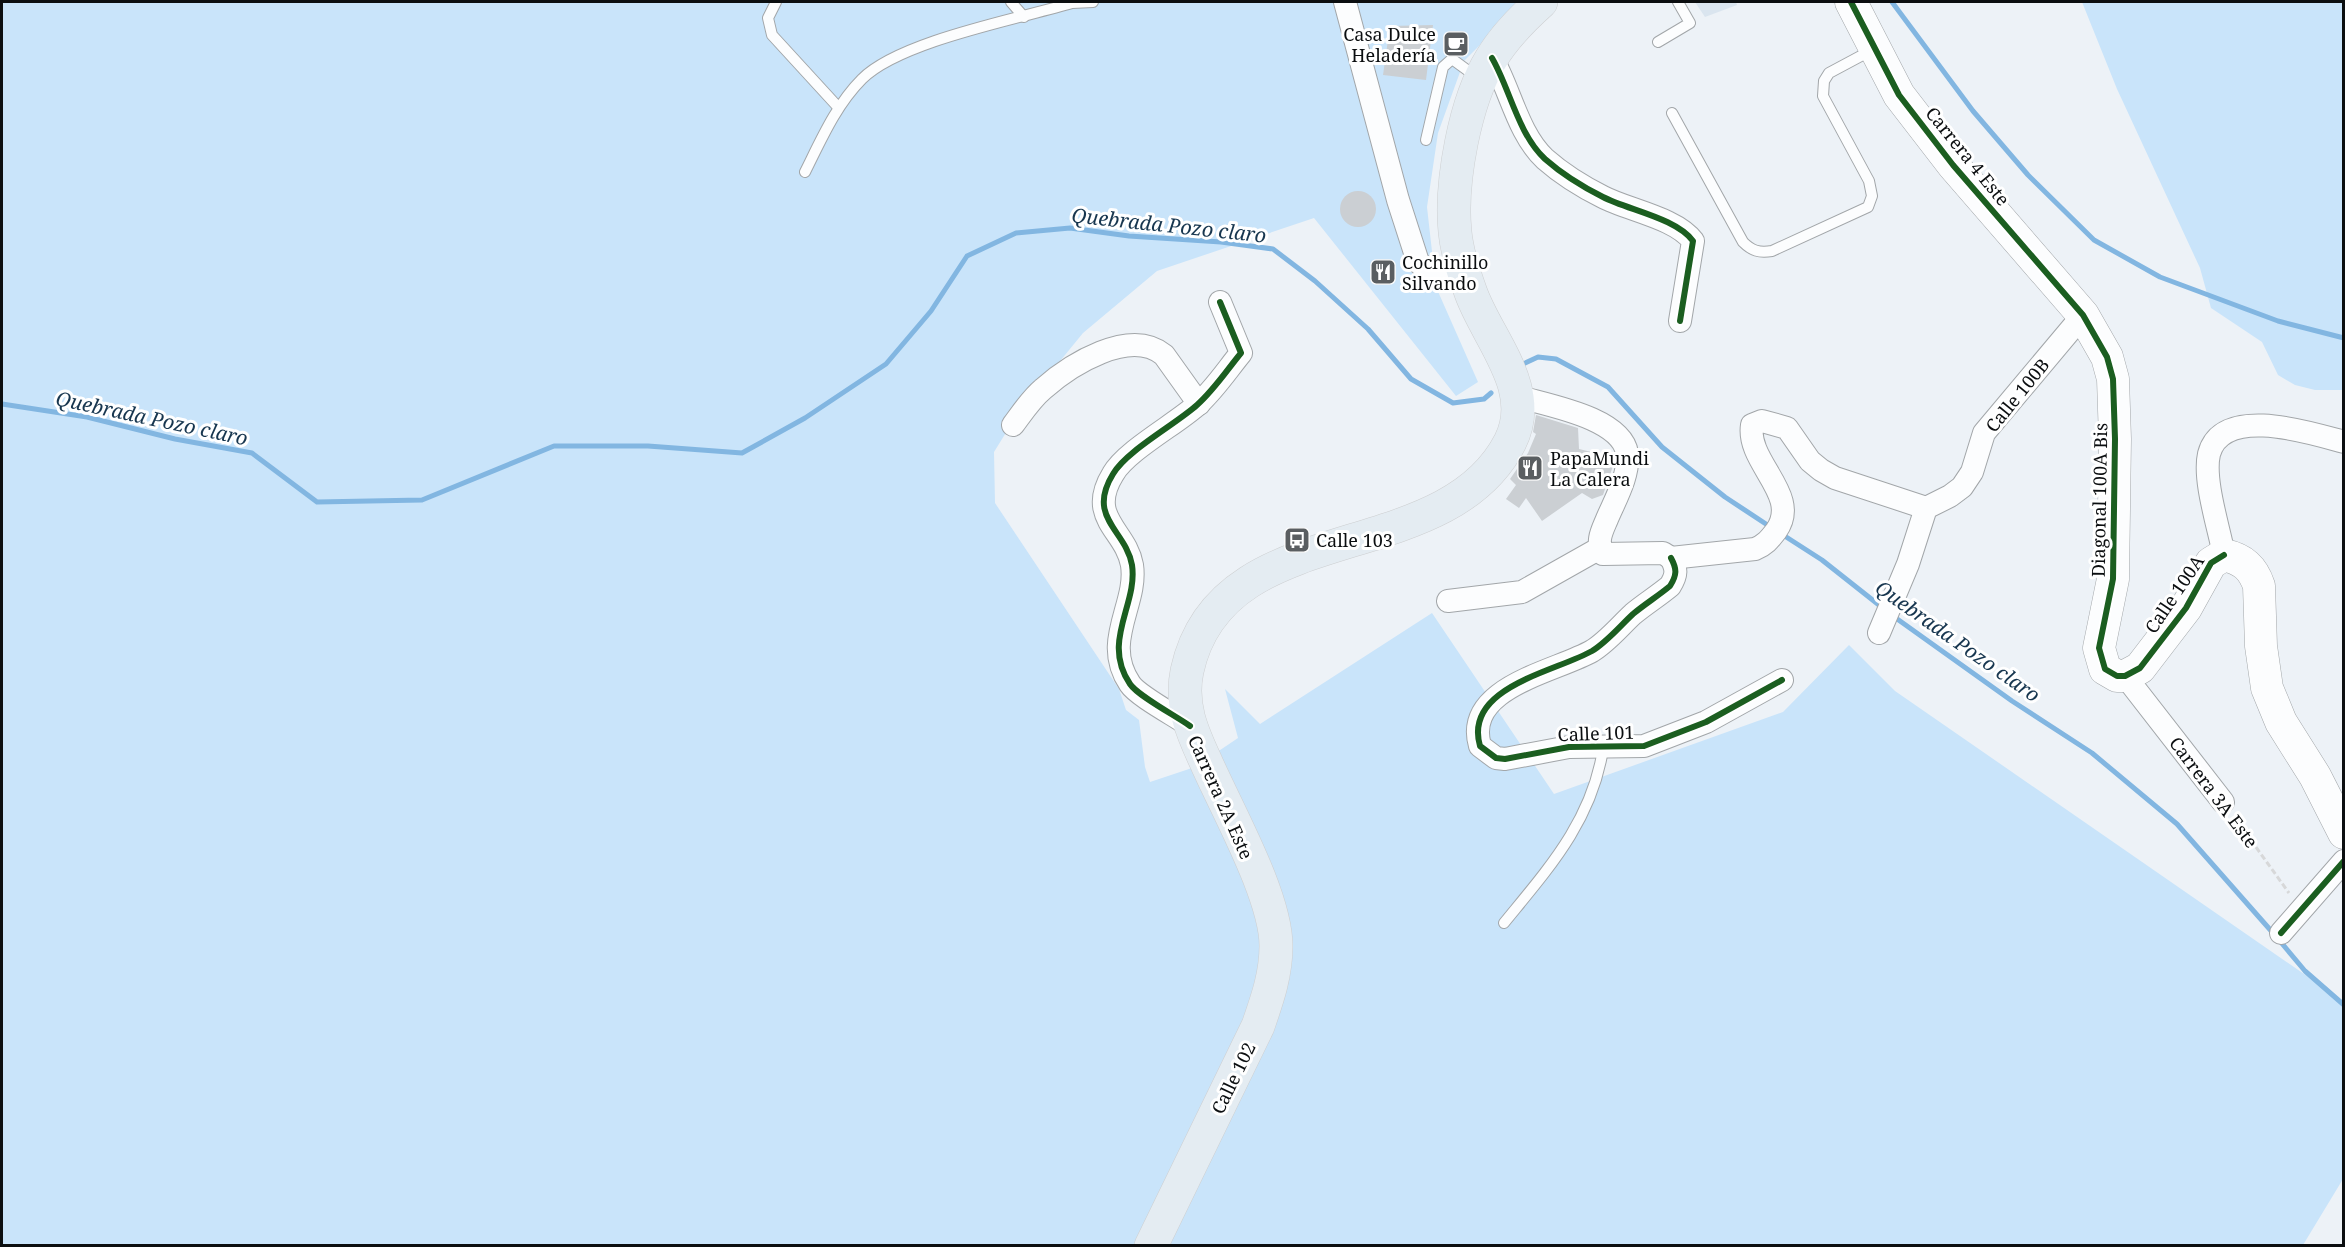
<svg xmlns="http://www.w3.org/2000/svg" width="2345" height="1247" viewBox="0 0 2345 1247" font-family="'Noto Serif',serif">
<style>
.built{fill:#dae5ef}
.green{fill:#c9e4fa}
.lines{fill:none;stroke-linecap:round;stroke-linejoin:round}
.stream{stroke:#82b6e1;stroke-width:5}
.building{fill:#cbcfd3}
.lane-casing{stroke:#a2a6a9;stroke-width:12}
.street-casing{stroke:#a2a6a9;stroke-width:24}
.secondary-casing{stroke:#a2a6a9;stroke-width:33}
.primary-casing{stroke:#cdcfd1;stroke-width:34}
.path{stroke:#d7d8d9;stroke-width:3;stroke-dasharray:6 3;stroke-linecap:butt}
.lane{stroke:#fcfdfe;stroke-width:10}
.street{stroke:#fcfdfe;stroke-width:22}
.secondary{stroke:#fcfdfe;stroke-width:32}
.primary{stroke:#e4ecf2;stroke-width:33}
.cycleway-casing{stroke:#fff;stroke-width:10}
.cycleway{stroke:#1b5e20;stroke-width:6}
.labels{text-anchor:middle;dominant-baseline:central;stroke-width:6;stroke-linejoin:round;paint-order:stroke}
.poi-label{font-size:18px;fill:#0b0e10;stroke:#fff;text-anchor:start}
.street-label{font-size:18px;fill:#0b0e10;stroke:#fff}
.water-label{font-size:20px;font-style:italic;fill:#17364f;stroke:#fff}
</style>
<rect width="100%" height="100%" fill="#edf2f7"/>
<polygon class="built" points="1695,2 1736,2 1737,5 1705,17"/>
<g class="green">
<polygon points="2,2 1529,2 1510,15 1464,61 1438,133 1427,207 1436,287 1478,382 1456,396 1314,218 1157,271 1083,333 1020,410 994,452 995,503 1119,689 1126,710 1139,720 1145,767 1150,782 1195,767 1238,738 1225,689 1260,724 1432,613 1554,794 1783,712 1849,645 1895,691 2343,1001 2343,1179 2303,1245 2,1246"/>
<polygon points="2082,2 2343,2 2343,390 2315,390 2295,385 2278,375 2262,342 2211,308 2200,268 2117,89"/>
</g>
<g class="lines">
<g class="stream">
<polyline points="1892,2 1973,111 2028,175 2094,240 2160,277 2278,321 2344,338"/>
<polyline points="1521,365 1538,357 1556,359 1608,387 1662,447 1725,497 1772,528"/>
<polyline points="2,404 87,417 175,439 252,453 317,502 422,500 554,446 648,446 742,453 805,418 886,364 931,311 967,256 1016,233 1070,228 1129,236 1221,242 1273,249 1315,281 1368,329 1411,379 1453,403 1484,399 1491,393"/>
<polyline points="1780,533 1822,560 1884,609"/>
<polyline points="1893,616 2012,701 2092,753 2177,824 2273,933"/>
<polyline points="2279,940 2305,971 2344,1005"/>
</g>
</g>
<g class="building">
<polygon points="1433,25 1426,80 1383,75 1390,26"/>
<circle cx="1358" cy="209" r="18"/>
<polygon points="1536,415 1578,428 1579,449 1600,454 1614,463 1603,495 1592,499 1582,493 1542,521 1526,498 1519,508 1506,499 1516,485 1510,479 1528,453 1536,434 1533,432"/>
</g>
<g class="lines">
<g class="lane-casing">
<g id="lane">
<polyline points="776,2 768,18 772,35 838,107"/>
<polyline points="1011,2 1024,17"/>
<polyline points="1658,42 1690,23 1678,2"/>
<path d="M1672,113L1743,242C1752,251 1759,253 1772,251L1868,207L1872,196L1869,181L1823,96L1824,81L1829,73L1872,50"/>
<polyline points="1426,140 1443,67 1452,59 1478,78"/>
<path d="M805,172C821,140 836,105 862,79C900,41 1018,19 1072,3L1093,2"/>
<path d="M1504,923C1548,869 1592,821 1603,749"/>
</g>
</g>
<g class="street-casing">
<g id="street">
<polyline points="1345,2 1398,200 1418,262 1433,275 1466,276"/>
<path d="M1492,58C1510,89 1518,134 1545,159C1562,174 1583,187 1603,197C1628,210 1676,218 1693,241L1680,321"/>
<path d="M1516,396C1545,405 1621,417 1627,453C1630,474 1615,500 1607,519C1602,531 1596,541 1603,554L1663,553L1671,558"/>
<path d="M1013,425C1022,413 1031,399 1043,389C1070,365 1130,327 1164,355L1199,404"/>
<path d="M2224,555C2219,528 2203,480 2209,454C2222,404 2311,433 2344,442"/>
<path d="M1671,558C1677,569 1677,575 1670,586C1658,596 1645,604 1633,614C1620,626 1607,642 1592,651C1555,672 1463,687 1480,746L1496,758L1505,759L1569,747L1644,746L1706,722L1782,680"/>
<path d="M1671,558L1755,549C1765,545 1769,540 1776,531C1802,495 1746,463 1752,425L1762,421L1787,428L1810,461L1821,470L1835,478L1926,508"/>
<polyline points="1448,601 1522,592 1600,548"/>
<polyline points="1879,633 1908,564 1926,508 1950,496 1962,487 1972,472 1984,433 2083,315"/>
<polyline points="2125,676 2223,802"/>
<path d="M1190,726C1176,716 1138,696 1130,684C1101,641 1138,605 1132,565C1126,530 1086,518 1113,474C1126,451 1176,424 1197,405C1214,390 1227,370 1241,353L1220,302"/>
<polyline points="2281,933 2344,861"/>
</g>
</g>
<g class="secondary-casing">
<path id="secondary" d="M1851,2L1899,95L1953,165L2083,315L2107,357L2113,379L2115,439L2113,579L2099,648L2105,669L2117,676H2125L2140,668L2186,608L2211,563L2224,555C2243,559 2253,568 2259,586L2261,646L2267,688L2281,722L2315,776L2344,833"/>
</g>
<g class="primary-casing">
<path id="primary" d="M1151,1246L1258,1026C1267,1000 1276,975 1276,946C1276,896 1227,810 1206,762C1192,732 1180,705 1187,671C1221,512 1444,571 1510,442C1537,389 1488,340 1471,293C1464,274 1457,253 1455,232C1450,182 1465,101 1491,59C1504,37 1522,19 1541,2"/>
</g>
<polyline class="path" points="2235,818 2289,893"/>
<use href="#lane" class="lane"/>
<use href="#street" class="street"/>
<use href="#secondary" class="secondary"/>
<use href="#primary" class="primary"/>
<g class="cycleway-casing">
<g id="cycleway">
<polyline points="1851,2 1899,95 1953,165 2083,315 2107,357 2113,379 2115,439 2113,579 2099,648 2105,669 2117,676 2125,676 2140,668 2186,608 2211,563 2224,555"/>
<path d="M1492,58C1510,89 1518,134 1545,159C1562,174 1583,187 1603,197C1628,210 1676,218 1693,241L1680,321"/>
<path d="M1671,558C1677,569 1677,575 1670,586C1658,596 1645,604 1633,614C1620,626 1607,642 1592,651C1555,672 1463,687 1480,746L1496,758L1505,759L1569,747L1644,746L1706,722L1782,680"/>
<path d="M1190,726C1176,716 1138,696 1130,684C1101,641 1138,605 1132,565C1126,530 1086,518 1113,474C1126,451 1176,424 1197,405C1214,390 1227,370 1241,353L1220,302"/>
<polyline points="2281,933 2344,861"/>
</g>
</g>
<use href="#cycleway" class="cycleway"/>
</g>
<defs>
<g id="cafe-square" transform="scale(1.35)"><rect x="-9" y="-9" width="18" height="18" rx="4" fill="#5a5e61" stroke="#fff"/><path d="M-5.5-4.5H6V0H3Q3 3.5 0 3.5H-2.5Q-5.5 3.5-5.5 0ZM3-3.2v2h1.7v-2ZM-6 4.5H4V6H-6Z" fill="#fff"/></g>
<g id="restaurant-square" transform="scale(1.35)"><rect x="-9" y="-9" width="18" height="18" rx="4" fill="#5a5e61" stroke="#fff"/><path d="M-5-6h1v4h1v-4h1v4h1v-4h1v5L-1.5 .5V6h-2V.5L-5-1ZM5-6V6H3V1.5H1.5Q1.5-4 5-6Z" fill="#fff"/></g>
<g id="bus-square" transform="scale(1.35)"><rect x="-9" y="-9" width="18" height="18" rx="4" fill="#5a5e61" stroke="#fff"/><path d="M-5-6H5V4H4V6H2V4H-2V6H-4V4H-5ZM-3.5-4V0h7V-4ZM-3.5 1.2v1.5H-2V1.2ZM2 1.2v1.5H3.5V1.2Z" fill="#fff"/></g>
</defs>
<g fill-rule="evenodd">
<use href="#cafe-square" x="1456" y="44"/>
<use href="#restaurant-square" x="1383" y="272"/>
<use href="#restaurant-square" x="1530" y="468"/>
<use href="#bus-square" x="1297" y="540"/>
</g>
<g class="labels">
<g class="poi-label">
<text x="1436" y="34" text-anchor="end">Casa Dulce<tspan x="1436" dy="21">Heladería</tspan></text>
<text x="1402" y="262">Cochinillo<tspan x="1402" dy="21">Silvando</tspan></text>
<text x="1550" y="458">PapaMundi<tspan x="1550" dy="21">La Calera</tspan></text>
<text x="1316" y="540">Calle 103</text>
</g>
<g class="street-label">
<text transform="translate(1968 156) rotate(51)">Carrera 4 Este</text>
<text transform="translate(2017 395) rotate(-51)">Calle 100B</text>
<text transform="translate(2099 500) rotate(-89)">Diagonal 100A Bis</text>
<text transform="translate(2174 594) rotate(-56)">Calle 100A</text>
<text transform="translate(1596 733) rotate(-2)">Calle 101</text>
<text transform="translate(2214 792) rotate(53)">Carrera 3A Este</text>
<text transform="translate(1221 797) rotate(66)">Carrera 2A Este</text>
<text transform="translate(1233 1078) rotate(-64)">Calle 102</text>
</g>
<g class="water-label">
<text transform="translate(1169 225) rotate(6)">Quebrada Pozo claro</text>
<text transform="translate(152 418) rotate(12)">Quebrada Pozo claro</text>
<text transform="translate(1958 641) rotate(35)">Quebrada Pozo claro</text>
</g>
</g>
<rect width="2345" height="1247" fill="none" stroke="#0b0e10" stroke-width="6"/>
</svg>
